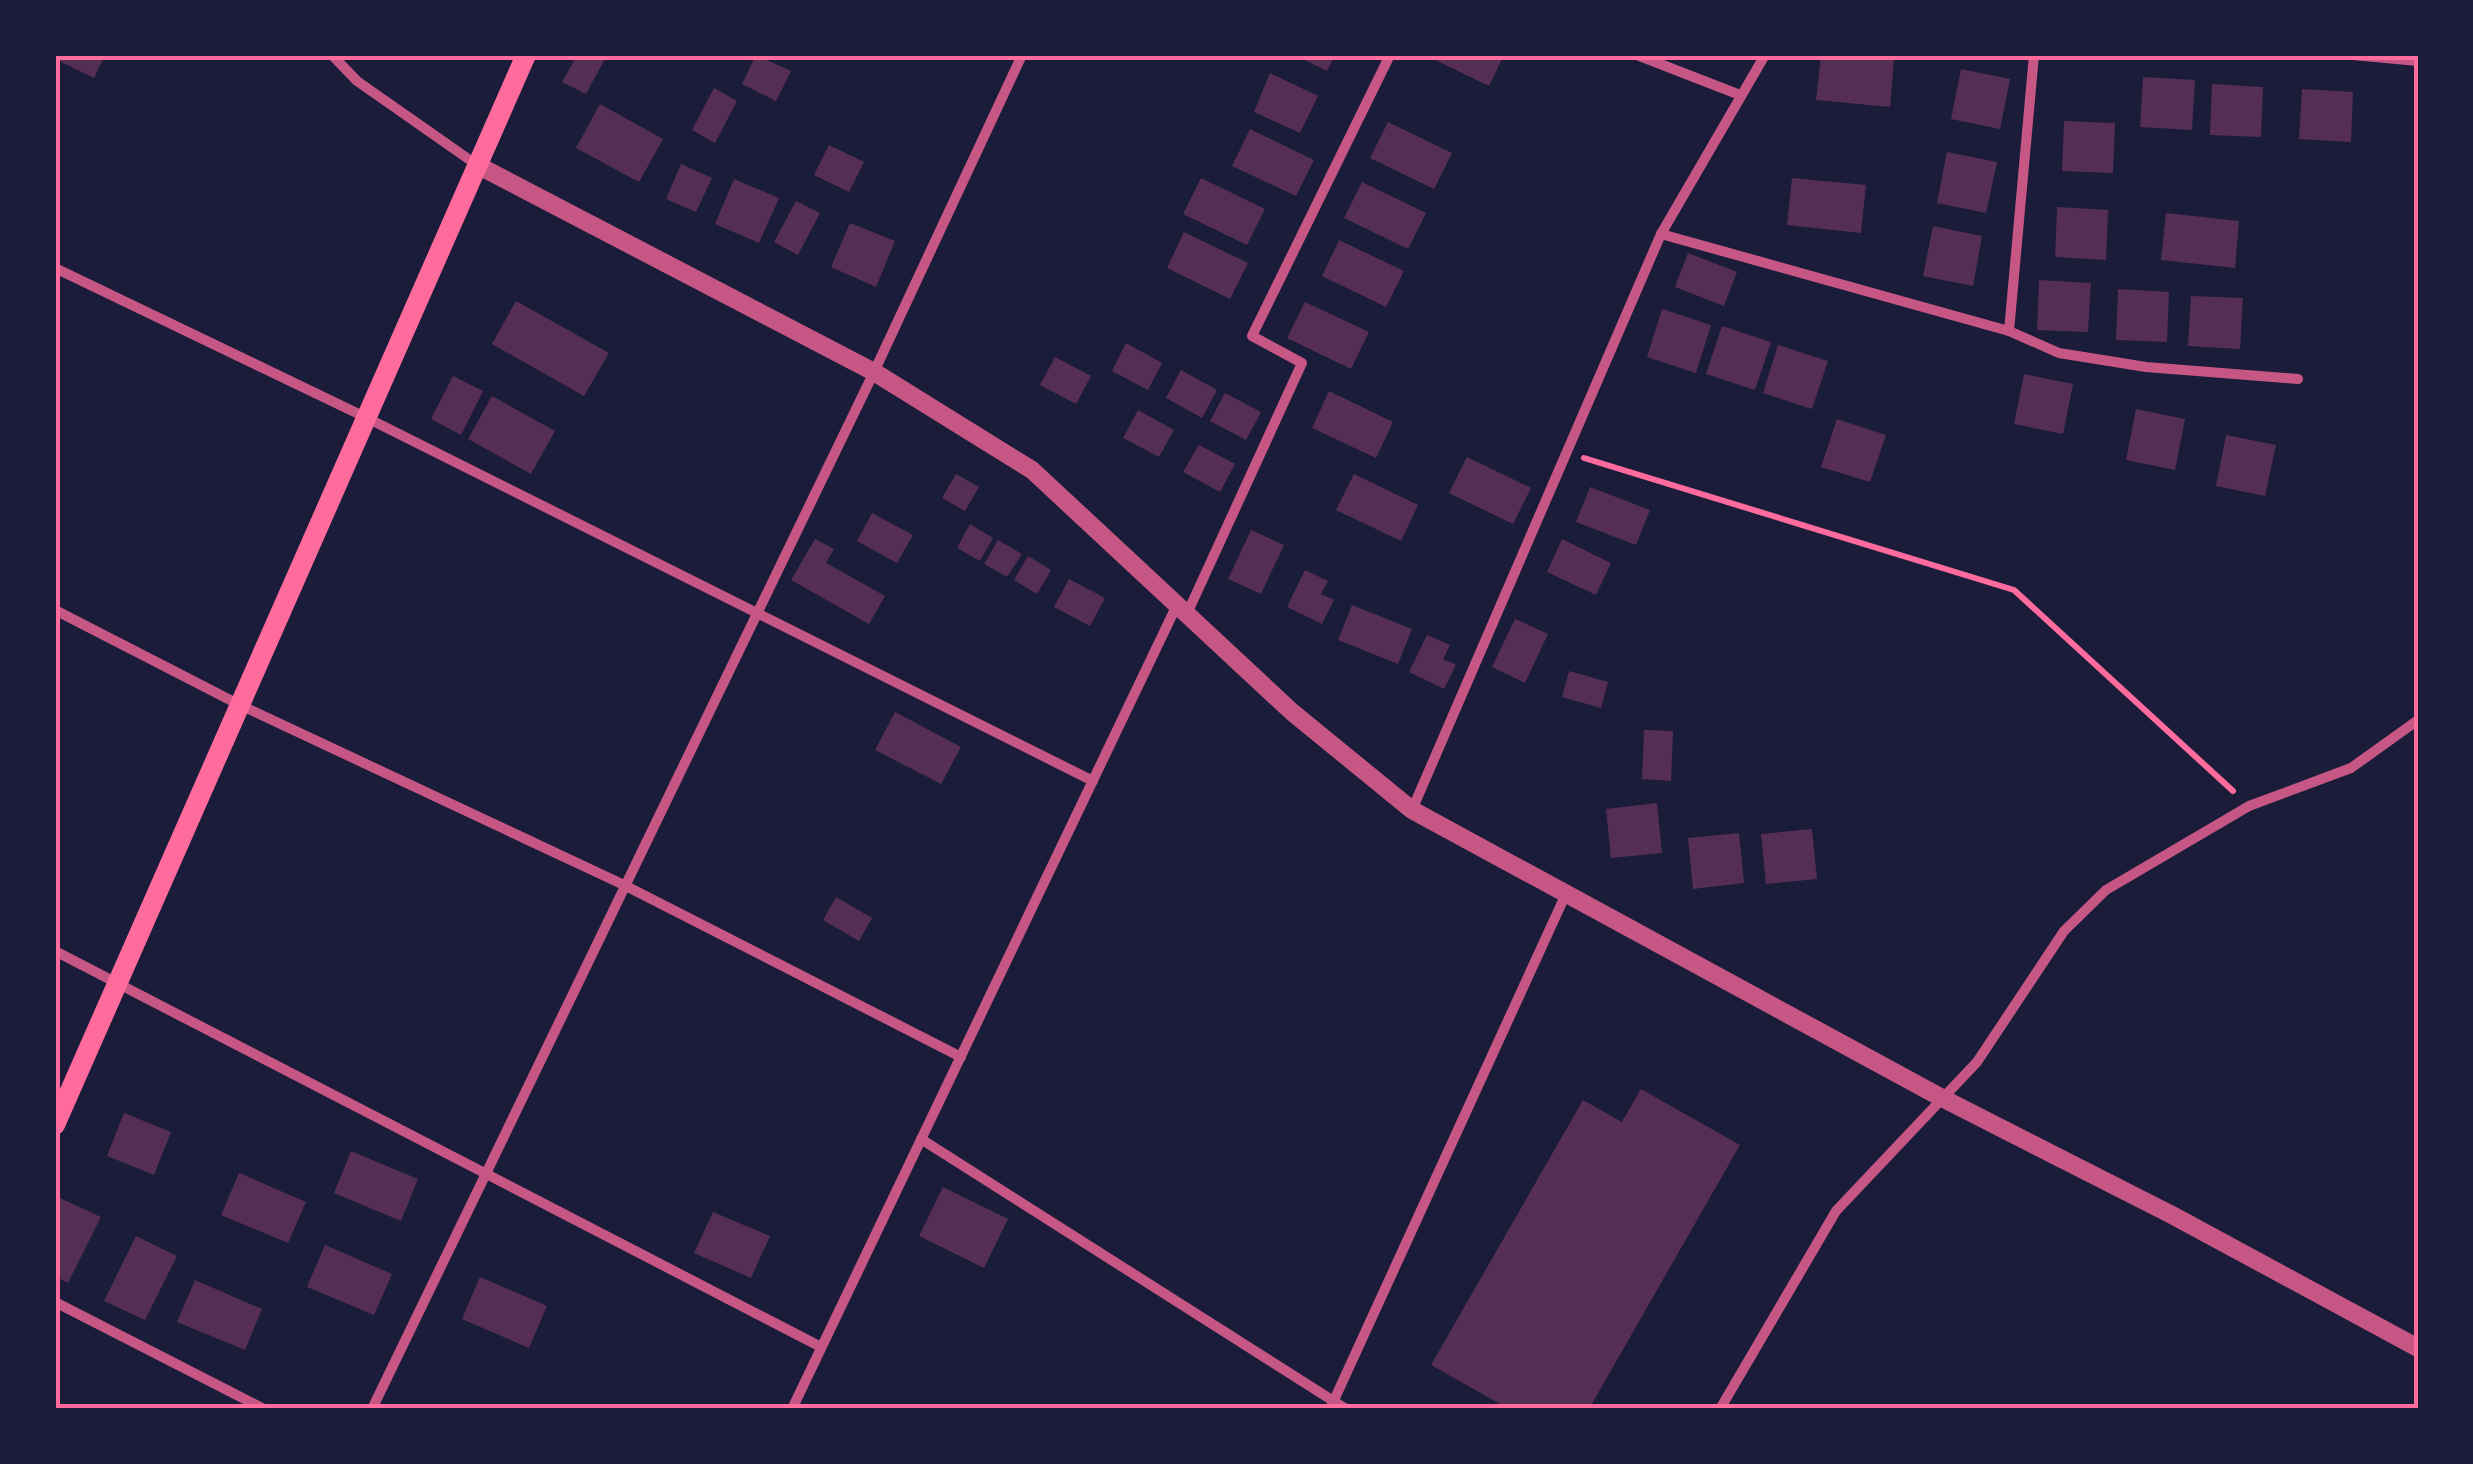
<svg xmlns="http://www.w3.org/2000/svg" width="2473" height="1464" viewBox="0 0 2473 1464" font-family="Quicksand,sans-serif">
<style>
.building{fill:#542f53}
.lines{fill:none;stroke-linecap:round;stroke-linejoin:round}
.path{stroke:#ff6b9d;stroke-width:6}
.minor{stroke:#c65784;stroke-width:10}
.tertiary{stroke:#c65784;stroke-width:18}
.secondary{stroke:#ff6b9d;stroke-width:20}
.neatline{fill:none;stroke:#ff6b9d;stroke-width:4}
</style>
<rect width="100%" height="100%" fill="#1b1b3a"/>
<g class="building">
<polygon points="55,55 105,55 94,78 55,59"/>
<polygon points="577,55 607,55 586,94 562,82"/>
<polygon points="756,55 791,71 776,101 742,84"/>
<polygon points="1295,55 1335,55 1327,71"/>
<polygon points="1425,55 1504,55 1489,86"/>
<polygon points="1821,55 1894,60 1890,107 1816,100"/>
<polygon points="1961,69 2010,79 2000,129 1951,119"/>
<polygon points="1270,73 1318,96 1300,133 1254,112"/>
<polygon points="2143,77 2195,80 2192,130 2140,127"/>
<polygon points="2212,84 2263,87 2261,137 2210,135"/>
<polygon points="714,88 737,101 715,143 692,130"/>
<polygon points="2302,89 2353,92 2351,142 2299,139"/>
<polygon points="600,104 663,139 639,182 576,148"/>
<polygon points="2064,121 2115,123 2113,173 2062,171"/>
<polygon points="1388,122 1452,153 1434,189 1370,158"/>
<polygon points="1250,129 1314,160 1296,196 1232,166"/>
<polygon points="829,145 864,162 849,192 814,175"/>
<polygon points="1947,152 1997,162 1986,213 1937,203"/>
<polygon points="681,164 712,178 696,212 666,199"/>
<polygon points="1201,178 1265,209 1247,245 1183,214"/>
<polygon points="1792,178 1866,185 1861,233 1787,225"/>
<polygon points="734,179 779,198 759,243 715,224"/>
<polygon points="1362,182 1426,213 1408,249 1344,218"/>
<polygon points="796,201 820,213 798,255 774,242"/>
<polygon points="2057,207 2108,210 2106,260 2055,257"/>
<polygon points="2166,213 2239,221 2235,268 2161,260"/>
<polygon points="850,223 895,241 876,287 831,267"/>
<polygon points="1933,226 1982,236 1973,286 1923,276"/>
<polygon points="1184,232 1248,263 1230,299 1167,268"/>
<polygon points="1339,240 1404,271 1386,307 1322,276"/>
<polygon points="1688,253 1737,272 1724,306 1675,287"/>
<polygon points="2039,280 2091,283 2088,332 2037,330"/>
<polygon points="2118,289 2169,292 2167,342 2116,340"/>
<polygon points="2191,296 2243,298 2240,349 2188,346"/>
<polygon points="516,301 609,353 584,396 492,344"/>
<polygon points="1305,302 1369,332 1351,369 1287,338"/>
<polygon points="1662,309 1711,325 1696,373 1647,357"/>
<polygon points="1722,326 1771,342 1755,390 1706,374"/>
<polygon points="1126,343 1162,363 1148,390 1112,371"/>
<polygon points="1778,345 1828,361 1812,409 1763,393"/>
<polygon points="1055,357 1091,376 1076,404 1040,385"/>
<polygon points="1181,370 1217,390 1202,418 1166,398"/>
<polygon points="2024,374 2073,384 2063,434 2014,424"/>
<polygon points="453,376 483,391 461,435 431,419"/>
<polygon points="1329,391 1393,422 1376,458 1312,428"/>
<polygon points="1225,393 1261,412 1246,440 1210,421"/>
<polygon points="492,396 555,431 531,474 468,439"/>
<polygon points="2136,409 2185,419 2175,470 2126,460"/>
<polygon points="1138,410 1174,430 1159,457 1123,438"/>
<polygon points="1837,419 1886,435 1870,482 1821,467"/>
<polygon points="2226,435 2276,445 2265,496 2216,486"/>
<polygon points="1199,445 1235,464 1220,492 1183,472"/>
<polygon points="1467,457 1531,488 1513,524 1449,493"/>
<polygon points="956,474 979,487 965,511 942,498"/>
<polygon points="1354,474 1418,505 1401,541 1336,510"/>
<polygon points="1590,487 1650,510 1636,545 1576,522"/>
<polygon points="872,513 913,535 897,563 857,541"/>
<polygon points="970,524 993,538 980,561 957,548"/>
<polygon points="1251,530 1284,545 1261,594 1228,579"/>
<polygon points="815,539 834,549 826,563 885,596 869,624 791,580"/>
<polygon points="1562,539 1611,563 1596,595 1547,572"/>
<polygon points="998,540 1022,554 1007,577 984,564"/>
<polygon points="1028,556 1051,570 1037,594 1014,580"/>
<polygon points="1305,570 1328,581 1321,594 1334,600 1322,624 1287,607"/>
<polygon points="1069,579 1105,598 1090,626 1054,607"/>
<polygon points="1352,605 1412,629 1398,664 1338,640"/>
<polygon points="1515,619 1548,634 1525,683 1492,667"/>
<polygon points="1427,635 1450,645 1443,659 1456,665 1444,689 1409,672"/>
<polygon points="1569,671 1608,682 1601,708 1562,697"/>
<polygon points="895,712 961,747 941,784 875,750"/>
<polygon points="1644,730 1673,731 1671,781 1642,779"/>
<polygon points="1657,803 1662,853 1611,858 1606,809"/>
<polygon points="1812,829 1817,879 1766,884 1761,834"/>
<polygon points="1739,833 1744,883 1693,889 1688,838"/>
<polygon points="836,897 872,918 859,941 823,920"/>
<polygon points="1641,1089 1740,1145 1589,1409 1509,1409 1431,1365 1583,1100 1622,1122"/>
<polygon points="124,1113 171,1132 154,1175 107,1156"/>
<polygon points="351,1151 418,1179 401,1221 334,1193"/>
<polygon points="239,1173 306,1202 288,1243 221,1215"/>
<polygon points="943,1187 1008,1219 984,1268 919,1236"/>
<polygon points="60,1198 101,1217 68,1283 55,1276 55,1208"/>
<polygon points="713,1212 770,1236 751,1278 694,1253"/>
<polygon points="136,1236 177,1256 145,1320 104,1301"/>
<polygon points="325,1245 392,1274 374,1315 307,1287"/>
<polygon points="480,1277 547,1306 529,1348 462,1319"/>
<polygon points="195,1280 262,1309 245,1350 177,1322"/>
</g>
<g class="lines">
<polyline class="path" points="1584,458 2014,590 2233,791"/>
<g class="minor">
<polyline points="332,55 357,81 477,165"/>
<polyline points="1637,55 1740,95"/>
<polyline points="1765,55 1661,234 2009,331 2059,353 2146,367 2298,379"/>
<polyline points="2353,55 2418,61"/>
<polyline points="55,268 365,417 1093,781"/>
<polyline points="2009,331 2034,55"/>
<polyline points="55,610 238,704 624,885 961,1057"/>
<polyline points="1186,616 1302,363 1252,336 1390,55"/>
<polyline points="1412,810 1661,234"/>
<polyline points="55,951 821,1347"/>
<polyline points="921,1139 1346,1409"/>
<polyline points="55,1302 264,1409"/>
<polyline points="372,1409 874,372 1022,55"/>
<polyline points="792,1409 1176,607"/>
<polyline points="1330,1409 1565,896"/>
<polyline points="1720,1409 1836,1211 1977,1062 2064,931 2106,890 2249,806 2351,768 2418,720"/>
</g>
<polyline class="tertiary" points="477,165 874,372 1032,470 1292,712 1412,810 1942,1098 2172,1215 2418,1348"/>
<polyline class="secondary" points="55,1125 526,55"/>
</g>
<rect width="2473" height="1464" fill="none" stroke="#1b1b3a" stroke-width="115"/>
<rect x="58" y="58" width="2358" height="1348" class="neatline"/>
</svg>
